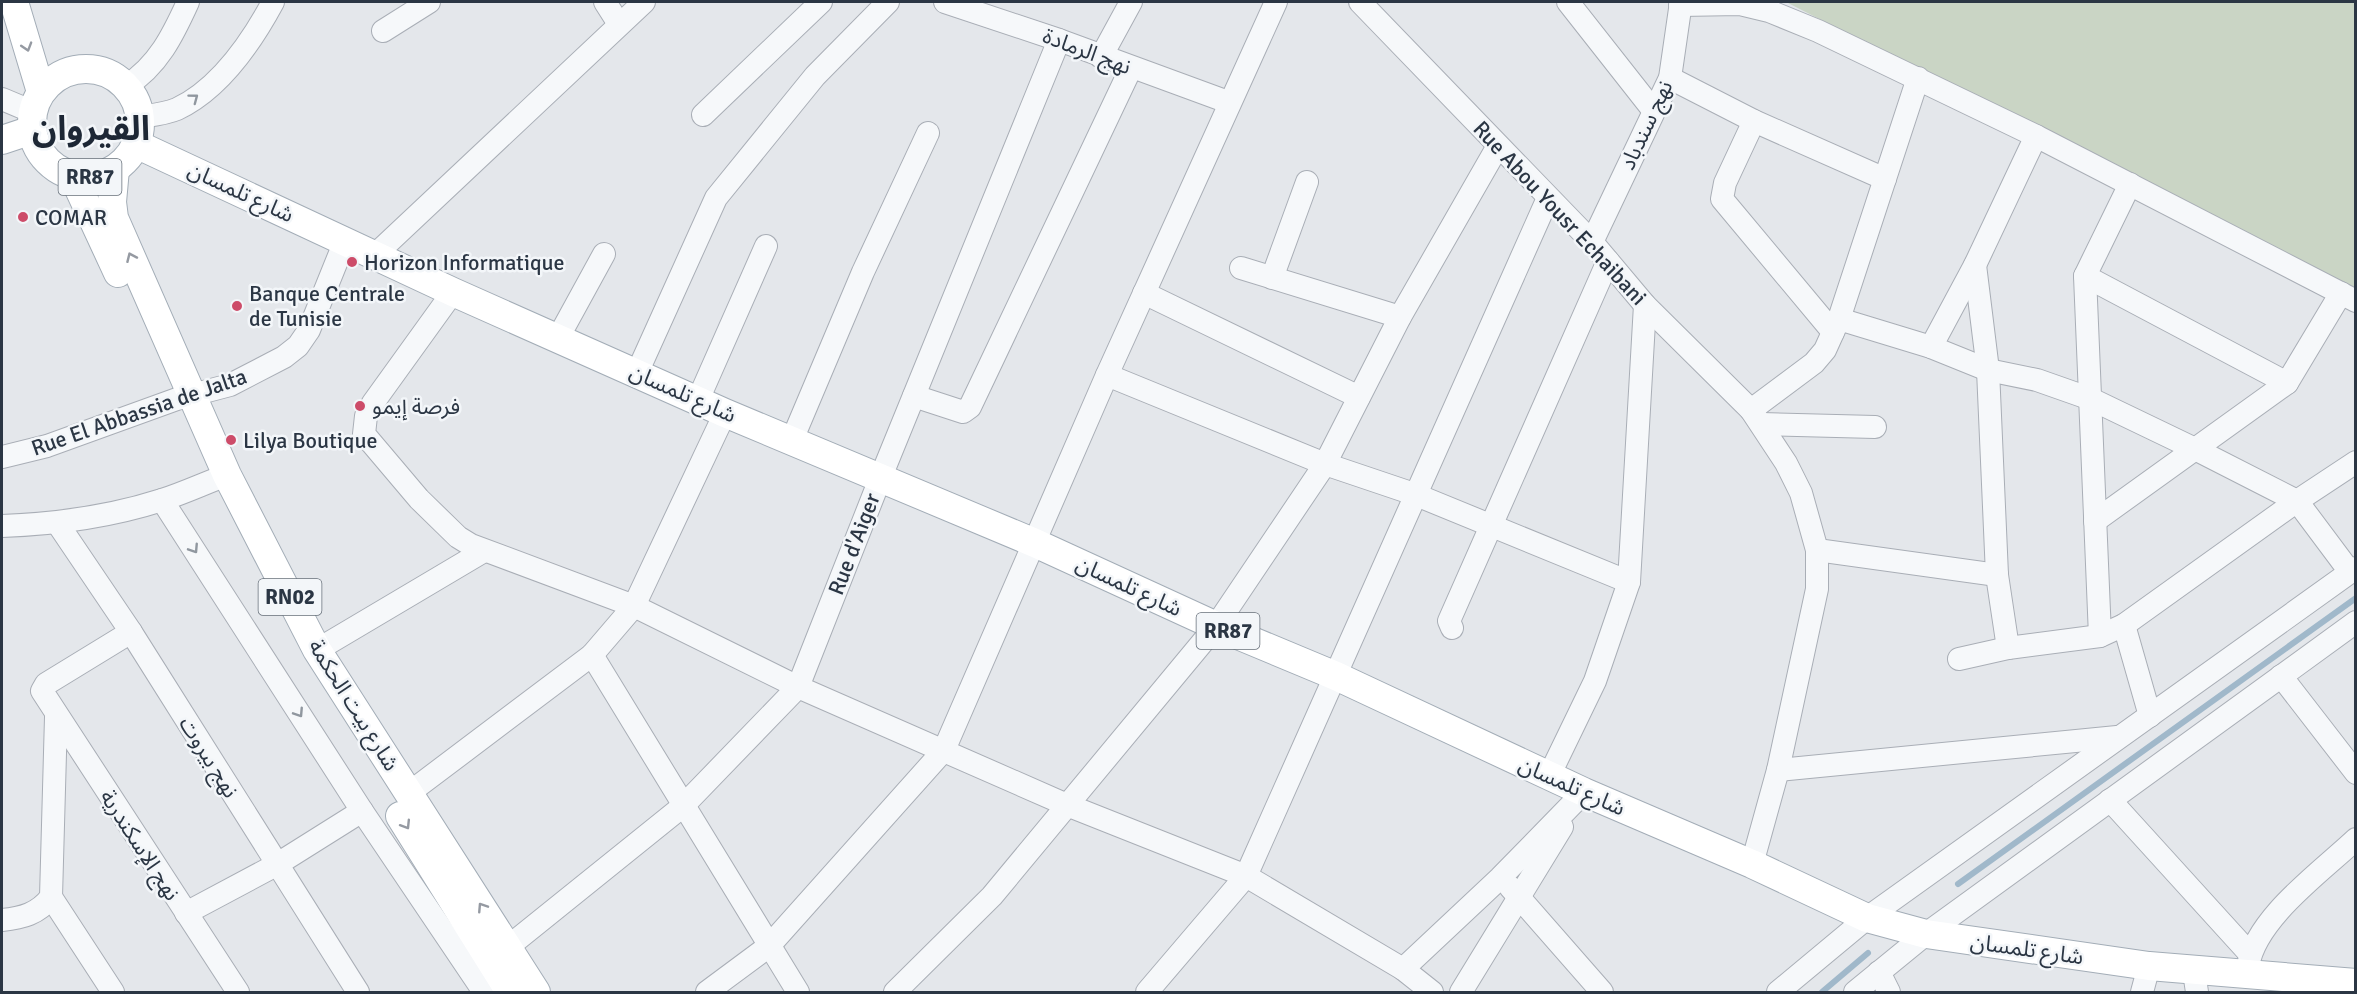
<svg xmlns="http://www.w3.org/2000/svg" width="2357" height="994" viewBox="0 0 2357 994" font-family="Signika,'Noto Sans Arabic',sans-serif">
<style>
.green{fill:#cad5c5}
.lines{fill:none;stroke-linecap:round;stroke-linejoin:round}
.stream{stroke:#a0b8ca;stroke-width:6}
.minor-casing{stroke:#a9aeb6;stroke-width:24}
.major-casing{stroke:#a3adb7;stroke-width:30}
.minor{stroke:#f6f8fa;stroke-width:22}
.major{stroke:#fff;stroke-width:28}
.oneway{stroke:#959aa2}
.oneway2{stroke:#90979f}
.poi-dot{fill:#cd4c69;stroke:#f3f6f9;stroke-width:2}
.labels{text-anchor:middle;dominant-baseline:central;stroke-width:5;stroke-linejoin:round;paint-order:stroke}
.shield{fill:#f3f6f9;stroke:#67707a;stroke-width:1.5}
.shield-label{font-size:21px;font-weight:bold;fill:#2b3644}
.street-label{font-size:22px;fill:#2b3644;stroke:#f3f6f9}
.poi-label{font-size:22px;fill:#2b3644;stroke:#f3f6f9;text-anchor:start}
.town-label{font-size:34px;font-weight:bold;fill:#1d2735;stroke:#f3f6f9}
</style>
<rect width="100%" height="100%" fill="#e4e7eb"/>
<polygon class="green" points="1788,2 2355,2 2355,292 1788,3"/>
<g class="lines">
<g class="stream">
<polyline points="1958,884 2356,598"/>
<polyline points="1822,992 1868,953"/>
</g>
<g class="minor-casing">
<g id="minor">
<polyline points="605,2 619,24"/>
<polyline points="945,2 1059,40 1228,102"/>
<polyline points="1360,2 1592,242 1645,305 1751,410 1786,463 1801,493 1817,550 1817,589 1778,770 1752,864"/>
<polyline points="1568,2 1653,110"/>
<polyline points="1680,5 1740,4 1769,11 1818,31 2036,136 2356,301"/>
<polyline points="383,31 429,2"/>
<polyline points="1101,57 1131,2"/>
<polyline points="1670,78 1754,121 1885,179"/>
<path d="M126,86C158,66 173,35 188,2"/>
<polyline points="2,99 33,112"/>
<polyline points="703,115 821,2"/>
<path d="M140,117C153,115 165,114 177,109C219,89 252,41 273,2"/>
<polyline points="1754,121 1725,183 1722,199 1833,332"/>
<polyline points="1592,242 1670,78 1681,2"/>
<polyline points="376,254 644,2"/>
<polyline points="1975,265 1988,370 1997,575 2008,648"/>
<polyline points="1241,268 1400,317"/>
<polyline points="2085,276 2287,383"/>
<polyline points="1272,278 1307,182"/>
<polyline points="453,292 373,403 366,416 364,434 419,499 458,537 471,545 634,606 798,687 1067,805 1246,876 1403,969 1432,992"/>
<polyline points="1144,293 1359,397"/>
<polyline points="1839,319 1931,347 1988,370 2037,380 2091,399 2195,449 2297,501 2350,572"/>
<polyline points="558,338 604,254"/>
<polyline points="1931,347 1975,265 2036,136"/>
<polyline points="637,373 716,198 815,76 888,2"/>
<polyline points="1107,375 1325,464 1414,494 1629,582"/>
<polyline points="914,396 963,412 970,407 1131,68"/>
<polyline points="698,400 766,246"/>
<polyline points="1751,410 1814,363 1825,350 1839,319 1918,78"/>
<polyline points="1761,424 1875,427"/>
<polyline points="792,440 863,272 928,133"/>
<polyline points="2,457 47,446 177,399 230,385 284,357 298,346 309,330 345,241"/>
<polyline points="162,500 362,811 484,992"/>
<polyline points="2095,521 2287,383 2341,293"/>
<polyline points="58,524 131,632 358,992"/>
<path d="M2,526C56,524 109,517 162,500C184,493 205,483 227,475"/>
<polyline points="1817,550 1997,575"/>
<polyline points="2124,625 2150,716"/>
<polyline points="1452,628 1449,621 1608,261"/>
<polyline points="131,632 46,684 42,691 238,992"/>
<polyline points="2100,636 2085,276 2130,184"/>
<polyline points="317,650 484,551"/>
<polyline points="592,655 798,992"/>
<polyline points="1959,659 2008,648 2100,636 2124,625 2297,501 2356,462"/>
<polyline points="2281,676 2356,773"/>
<polyline points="1778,770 2117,737"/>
<polyline points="1549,776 1595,681 1629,582 1645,305"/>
<polyline points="409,793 592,655 634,606 725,413"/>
<polyline points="2110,800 2250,954"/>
<polyline points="1510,887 1602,992"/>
<polyline points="51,897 113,992"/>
<polyline points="186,913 276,865 362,811"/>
<path d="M2,920C22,918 38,914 51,897L56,717"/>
<polyline points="508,947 683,806 798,687 880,479 1059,40"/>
<path d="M2248,966C2256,918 2321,872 2356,839"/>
<polyline points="1403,969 1500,878 1584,792"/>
<polyline points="1879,972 1889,992"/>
<polyline points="2194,972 2197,992"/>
<polyline points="707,992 769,946 944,750 1107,375 1276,2"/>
<polyline points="895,992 992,896 1216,626 1325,464 1400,317 1498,146"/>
<polyline points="1147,992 1246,876 1548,198"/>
<polyline points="1461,992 1562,827"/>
<polyline points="1778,992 1867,918 2356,568"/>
<polyline points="1855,992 1926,934 2356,622"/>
<polyline points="2142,992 2149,966"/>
</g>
</g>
<g class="major-casing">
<g id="major">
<polyline points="14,2 41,92"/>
<circle cx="86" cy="123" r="54"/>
<polyline points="2,140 32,130"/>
<polyline points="136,144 453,292 725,413 1035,543 1216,626 1336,676 1584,792 1752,864 1867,918 1926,934 2149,966 2356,983"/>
<polyline points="115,169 112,202 114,218 227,475 317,650 536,992"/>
<polyline points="73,176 118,273"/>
<polyline points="400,816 510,992"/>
</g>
</g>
<use href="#minor" class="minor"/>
<use href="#major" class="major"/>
</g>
<defs><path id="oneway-chevron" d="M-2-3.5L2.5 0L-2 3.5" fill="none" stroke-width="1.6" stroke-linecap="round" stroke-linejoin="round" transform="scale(1.5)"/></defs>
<g class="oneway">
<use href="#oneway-chevron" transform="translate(27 47) rotate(73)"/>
<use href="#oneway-chevron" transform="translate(131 257) rotate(-114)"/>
<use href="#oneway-chevron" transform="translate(406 825) rotate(58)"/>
<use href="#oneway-chevron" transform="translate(482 907) rotate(-123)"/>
</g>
<g class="oneway2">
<use href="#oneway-chevron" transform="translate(194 98) rotate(-37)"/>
<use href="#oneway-chevron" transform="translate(194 549) rotate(57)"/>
<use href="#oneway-chevron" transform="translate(299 713) rotate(57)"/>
</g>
<g class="poi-dot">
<circle cx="23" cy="217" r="6"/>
<circle cx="352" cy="262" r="6"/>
<circle cx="237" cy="306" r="6"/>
<circle cx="360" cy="406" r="6"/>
<circle cx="231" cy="440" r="6"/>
</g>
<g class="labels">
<g class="shield">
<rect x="58.5" y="159" width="63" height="36" rx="4.5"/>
<rect x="258.5" y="579" width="63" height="36" rx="4.5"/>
<rect x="1196.5" y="613" width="63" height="36" rx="4.5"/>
</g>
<g class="shield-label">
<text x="90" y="177">RR87</text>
<text x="290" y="597">RN02</text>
<text x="1228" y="631">RR87</text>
</g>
<g class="street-label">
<text transform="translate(1087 51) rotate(21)">نهج الرمادة</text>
<text transform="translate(1646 125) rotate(-65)">نهج سندباد</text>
<text transform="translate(241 192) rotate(25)">شارع تلمسان</text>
<text transform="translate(1560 213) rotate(47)">Rue Abou Yousr Echaibani</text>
<text transform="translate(683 393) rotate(24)">شارع تلمسان</text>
<text transform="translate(139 412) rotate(-19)">Rue El Abbassia de Jalta</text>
<text transform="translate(854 544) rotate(-69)">Rue d'Aiger</text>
<text transform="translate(1129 586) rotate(25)">شارع تلمسان</text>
<text transform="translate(354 705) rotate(58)">شارع بيت الحكمة</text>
<text transform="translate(209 757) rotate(58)">نهج بيروت</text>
<text transform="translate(1572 786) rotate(24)">شارع تلمسان</text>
<text transform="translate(140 845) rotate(57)">نهج الإسكندرية</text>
<text transform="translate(2027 949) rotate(8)">شارع تلمسان</text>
</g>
<g class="poi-label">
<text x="35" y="217">COMAR</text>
<text x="364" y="262">Horizon Informatique</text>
<text x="249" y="293">Banque Centrale<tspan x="249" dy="25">de Tunisie</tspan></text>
<text x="372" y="406">فرصة إيمو</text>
<text x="243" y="440">Lilya Boutique</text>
</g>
<g class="town-label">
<text x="91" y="129">القيروان</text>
</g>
</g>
<rect width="2357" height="994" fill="none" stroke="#2b3644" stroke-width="6"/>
</svg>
